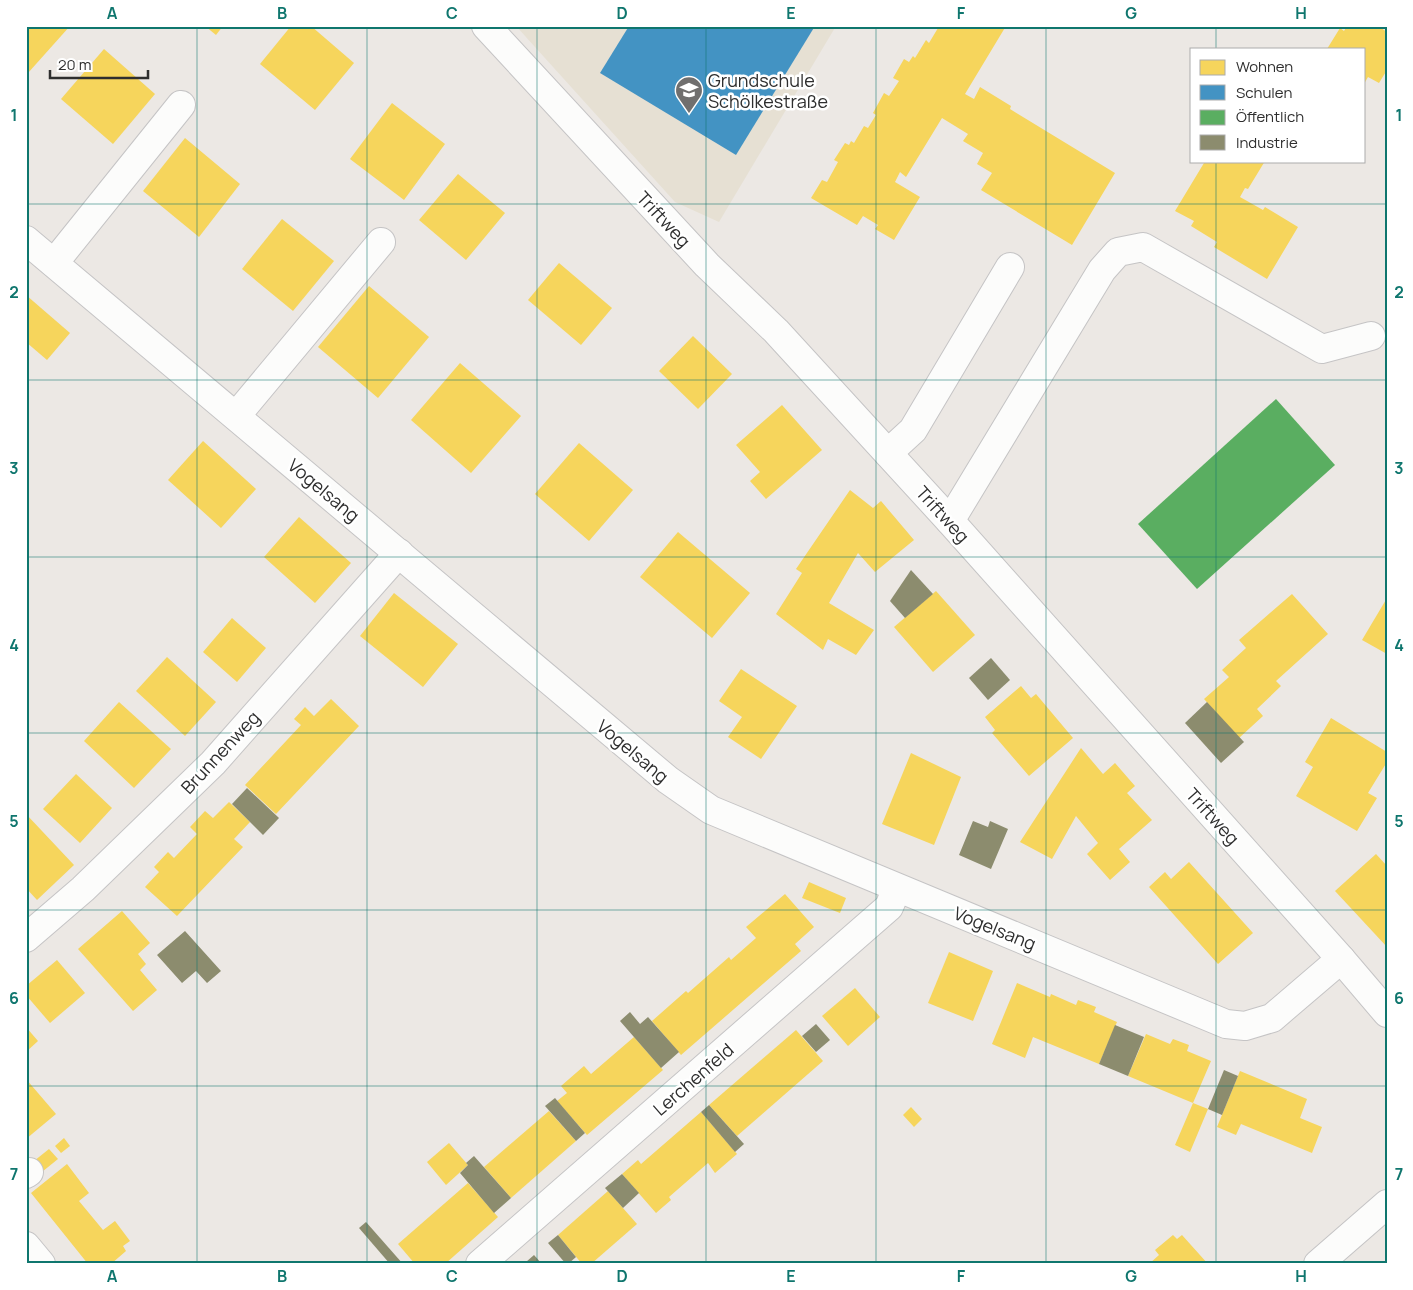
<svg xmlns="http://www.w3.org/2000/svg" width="1413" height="1290" viewBox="0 0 1413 1290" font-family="Manrope,sans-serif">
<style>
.education{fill:#e6e0d3}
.homes{fill:#f6d55c}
.schools{fill:#4393c3}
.public{fill:#5aae61}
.industry{fill:#8c8c6e}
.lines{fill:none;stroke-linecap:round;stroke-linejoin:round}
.minor-casing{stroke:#c5c4c5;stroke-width:30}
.minor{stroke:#fcfcfb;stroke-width:28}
.grid{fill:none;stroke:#0f766e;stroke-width:1;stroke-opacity:0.55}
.labels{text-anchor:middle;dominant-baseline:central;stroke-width:5;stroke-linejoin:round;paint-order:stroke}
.poi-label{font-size:18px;fill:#2e2e2e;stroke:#fff;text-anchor:start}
.street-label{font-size:18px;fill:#2e2e2e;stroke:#fff}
.neatline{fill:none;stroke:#0f766e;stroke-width:2}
.grid-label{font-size:16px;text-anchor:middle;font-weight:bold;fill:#0f766e}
</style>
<rect width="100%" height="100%" fill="#ece8e4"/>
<polygon class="education" points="516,26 836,26 719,222 675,202"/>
<g class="homes">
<polygon points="26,26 70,26 28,73 26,72"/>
<polygon points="205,26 223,26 216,35"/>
<polygon points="291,26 311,26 354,63 315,110 260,64"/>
<polygon points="934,26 1006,26 965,94 974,99 980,87 1011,106 1010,109 1115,173 1072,245 981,190 992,173 977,164 983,153 963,141 968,134 942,118 906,177 900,172 895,182 920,197 894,240 875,229 878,225 863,216 857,225 811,198 822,180 827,182 838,162 834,160 845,143 849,145 851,141 854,143 864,126 868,128 876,115 873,113 884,93 889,96 899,81 893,78 904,59 909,62 913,56 915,58 926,40 929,43 938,28"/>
<polygon points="1347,26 1378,26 1387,32 1387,70 1379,83 1368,77 1364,84 1364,49 1327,49 1340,28 1344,31"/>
<polygon points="104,49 155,94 113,144 61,99"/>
<polygon points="392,103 445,144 404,200 350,159"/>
<polygon points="185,138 240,184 199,237 143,191"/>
<polygon points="1201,161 1265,161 1248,189 1245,188 1240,197 1263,210 1265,207 1298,227 1267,279 1214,247 1217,242 1191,226 1194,221 1175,211 1204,163"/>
<polygon points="458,174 505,213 466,260 419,220"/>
<polygon points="282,219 334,261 293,311 242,269"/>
<polygon points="559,263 612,308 581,345 528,300"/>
<polygon points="369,286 429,337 378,398 318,347"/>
<polygon points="26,295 70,333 47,360 26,342"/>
<polygon points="693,336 732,374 698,409 659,371"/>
<polygon points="460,363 521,416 471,473 411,420"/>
<polygon points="782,405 822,450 766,499 750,481 760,472 736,445"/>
<polygon points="203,441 256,489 221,528 168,480"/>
<polygon points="579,443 633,490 589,541 535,494"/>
<polygon points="850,490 873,508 881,501 914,540 875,572 858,553 829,603 874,630 856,655 828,639 823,650 776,614 802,573 796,569"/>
<polygon points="299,517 351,563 315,603 264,557"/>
<polygon points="678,532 750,593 712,638 640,577"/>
<polygon points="936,591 975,635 933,672 894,627"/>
<polygon points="394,593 458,644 423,687 360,636"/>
<polygon points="1292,594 1328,634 1276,681 1281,686 1257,709 1263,716 1239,738 1204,699 1229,677 1222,670 1246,648 1239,640"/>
<polygon points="1387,598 1387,654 1362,640"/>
<polygon points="232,618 266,648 237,682 203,652"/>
<polygon points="167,657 216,702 185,736 136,691"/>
<polygon points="741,669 797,706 761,759 728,737 742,717 719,701"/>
<polygon points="1021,686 1031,698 1036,694 1073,738 1029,776 992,733 995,730 985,717"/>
<polygon points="331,699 359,726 276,814 245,785 301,725 294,719 305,707 314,716"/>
<polygon points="119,702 171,749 134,788 84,741"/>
<polygon points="1331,718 1387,752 1387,762 1368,793 1377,798 1357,831 1296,796 1313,767 1305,762"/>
<polygon points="1081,748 1103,774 1115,763 1135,786 1127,793 1152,820 1119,849 1130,862 1110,880 1087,854 1098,843 1076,816 1052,859 1020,842"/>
<polygon points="911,753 961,777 934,845 882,824"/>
<polygon points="76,774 112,808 80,843 43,809"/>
<polygon points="229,802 250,822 234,839 243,847 177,916 145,887 159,872 154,867 168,852 174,858 197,834 190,827 205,811 213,818"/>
<polygon points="26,814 74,865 37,900 26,888"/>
<polygon points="1376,854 1387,866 1387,947 1335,891"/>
<polygon points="1189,862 1253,933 1218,964 1149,887 1165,872 1171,879"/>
<polygon points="809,882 846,898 840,913 802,898"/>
<polygon points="785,894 814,927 795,944 801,951 681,1055 652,1021 686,991 688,993 729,957 731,960 756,938 746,927"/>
<polygon points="122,911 150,943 138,954 146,964 140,970 157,990 133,1011 78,949"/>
<polygon points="949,952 993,971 973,1021 928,1003"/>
<polygon points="57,960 85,993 50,1023 26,995 26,986"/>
<polygon points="1017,983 1050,997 1051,994 1076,1005 1078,1000 1096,1007 1094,1012 1117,1022 1099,1064 1033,1037 1025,1058 992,1044"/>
<polygon points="855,988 880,1017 848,1046 822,1016"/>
<polygon points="26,1027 38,1041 26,1052"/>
<polygon points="796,1030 823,1061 737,1136 709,1105"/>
<polygon points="1146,1034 1170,1044 1173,1039 1189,1045 1187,1051 1211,1061 1193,1103 1208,1109 1190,1152 1175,1145 1193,1103 1128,1076"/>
<polygon points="634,1037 663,1070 587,1135 557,1101 567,1093 561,1086 584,1066 591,1074"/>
<polygon points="1240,1071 1307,1099 1300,1118 1322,1127 1312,1153 1241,1124 1236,1135 1217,1127"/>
<polygon points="26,1079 56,1114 26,1139"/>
<polygon points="911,1107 922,1119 914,1127 903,1115"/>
<polygon points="549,1111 576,1141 511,1198 484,1167"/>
<polygon points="701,1112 737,1154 715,1173 708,1163 669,1197 671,1200 656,1213 622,1174 638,1160 641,1164"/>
<polygon points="64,1138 70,1146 61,1153 55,1146"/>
<polygon points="449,1143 468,1165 446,1185 427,1162"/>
<polygon points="49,1149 58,1159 37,1176 29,1165"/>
<polygon points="67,1164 89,1193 79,1201 103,1230 115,1221 130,1241 123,1246 126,1251 111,1264 88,1264 31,1193"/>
<polygon points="468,1183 498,1217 445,1264 415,1264 398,1244"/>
<polygon points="608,1191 637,1224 591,1264 582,1264 558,1235"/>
<polygon points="1173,1235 1177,1239 1182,1235 1208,1264 1149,1264 1159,1255 1155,1250"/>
</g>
<polygon class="schools" points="629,26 815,26 736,155 600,73"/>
<polygon class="public" points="1276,399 1335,465 1197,589 1138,524"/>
<g class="industry">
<polygon points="911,570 933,594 905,618 890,601"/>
<polygon points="991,658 1010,680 988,700 969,678"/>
<polygon points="1207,702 1244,742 1221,763 1185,723"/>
<polygon points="247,788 279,818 263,835 232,804"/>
<polygon points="973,821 988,827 990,821 1008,829 991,869 959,855"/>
<polygon points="185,931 221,971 207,983 196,971 182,983 157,955"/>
<polygon points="630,1012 640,1024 648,1017 679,1052 661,1068 620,1021"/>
<polygon points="816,1024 830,1040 816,1052 802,1036"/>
<polygon points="1115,1025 1144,1037 1128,1076 1099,1064"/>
<polygon points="1224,1070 1238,1076 1222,1115 1208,1109"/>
<polygon points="555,1098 585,1133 576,1141 545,1106"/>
<polygon points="709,1105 744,1144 735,1152 701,1112"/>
<polygon points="474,1156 511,1198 494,1213 460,1173 468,1165 466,1163"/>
<polygon points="622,1174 639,1193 623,1208 605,1188"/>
<polygon points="366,1222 403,1264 390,1264 359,1228"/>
<polygon points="558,1235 576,1257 568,1264 566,1264 548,1243"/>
<polygon points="534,1255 542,1264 527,1264 526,1262"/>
</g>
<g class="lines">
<g class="minor-casing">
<g id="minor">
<polyline points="486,26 707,265 776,331 950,521 1341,959 1387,1013"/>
<polyline points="26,240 668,780 711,810 1226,1024 1245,1026 1272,1018 1341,959"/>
<polyline points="54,263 181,105"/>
<polyline points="236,416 381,242"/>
<polyline points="888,453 913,430 1010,267"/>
<polyline points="950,521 1102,270 1118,252 1143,247 1322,349 1371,336"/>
<polyline points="26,938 83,889 213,763 399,553"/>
<polyline points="26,1174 29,1172"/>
<polyline points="26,1246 41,1264"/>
<polyline points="480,1264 889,907 897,888"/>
<polyline points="1318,1264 1387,1204"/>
</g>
</g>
<use href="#minor" class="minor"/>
</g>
<path class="grid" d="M197,26V1264M367,26V1264M537,26V1264M706,26V1264M876,26V1264M1046,26V1264M1216,26V49M1216,161V1264M26,204H1387M26,380H1387M26,557H1387M26,733H1387M26,910H1387M26,1086H1387"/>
<defs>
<g id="school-pin" transform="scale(1.4375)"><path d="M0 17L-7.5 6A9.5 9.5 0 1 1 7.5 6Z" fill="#706f6e" stroke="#fff"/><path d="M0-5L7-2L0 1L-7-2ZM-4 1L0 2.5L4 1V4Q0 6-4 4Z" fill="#fff"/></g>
</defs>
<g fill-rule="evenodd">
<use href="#school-pin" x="689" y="90"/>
</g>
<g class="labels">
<g class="poi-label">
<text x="708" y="80">Grundschule<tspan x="708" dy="21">Schölkestraße</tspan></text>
</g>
<g class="street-label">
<text transform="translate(664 219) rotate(47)">Triftweg</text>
<text transform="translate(324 490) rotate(40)">Vogelsang</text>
<text transform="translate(943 514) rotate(48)">Triftweg</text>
<text transform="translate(633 751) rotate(40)">Vogelsang</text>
<text transform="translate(220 752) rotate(-47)">Brunnenweg</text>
<text transform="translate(1213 816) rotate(48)">Triftweg</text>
<text transform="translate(995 928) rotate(22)">Vogelsang</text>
<text transform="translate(693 1079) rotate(-41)">Lerchenfeld</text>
</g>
</g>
<rect width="1413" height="1290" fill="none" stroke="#ffffff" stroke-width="55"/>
<rect x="1190" y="48" width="175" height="115" fill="#ffffff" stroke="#ababab"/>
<rect x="1200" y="60" width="25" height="15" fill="#f6d55c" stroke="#ababab"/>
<text x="1236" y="72" font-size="15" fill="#2e2e2e">Wohnen</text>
<rect x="1200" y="85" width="25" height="15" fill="#4393c3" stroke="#ababab"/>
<text x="1236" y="98" font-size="15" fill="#2e2e2e">Schulen</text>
<rect x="1200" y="110" width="25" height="15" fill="#5aae61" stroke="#ababab"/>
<text x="1236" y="122" font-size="15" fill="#2e2e2e">Öffentlich</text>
<rect x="1200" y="135" width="25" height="15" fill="#8c8c6e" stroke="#ababab"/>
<text x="1236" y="148" font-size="15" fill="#2e2e2e">Industrie</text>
<path d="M50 70v8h98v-8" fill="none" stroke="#2e2e2e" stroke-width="2.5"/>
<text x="58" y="70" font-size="15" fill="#2e2e2e" stroke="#ffffff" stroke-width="4" paint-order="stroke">20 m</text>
<rect x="28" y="28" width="1358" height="1234" class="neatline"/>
<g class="grid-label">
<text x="112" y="19">A</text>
<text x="282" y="19">B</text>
<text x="452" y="19">C</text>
<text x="622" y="19">D</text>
<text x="791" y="19">E</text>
<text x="961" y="19">F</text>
<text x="1131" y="19">G</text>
<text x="1301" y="19">H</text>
<text x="14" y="121">1</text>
<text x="1399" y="121">1</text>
<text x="14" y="298">2</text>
<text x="1399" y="298">2</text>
<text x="14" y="474">3</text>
<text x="1399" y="474">3</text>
<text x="14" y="651">4</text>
<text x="1399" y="651">4</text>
<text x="14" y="827">5</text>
<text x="1399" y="827">5</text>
<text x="14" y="1004">6</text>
<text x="1399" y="1004">6</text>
<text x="14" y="1180">7</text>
<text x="1399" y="1180">7</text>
<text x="112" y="1282">A</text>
<text x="282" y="1282">B</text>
<text x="452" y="1282">C</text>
<text x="622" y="1282">D</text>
<text x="791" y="1282">E</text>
<text x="961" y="1282">F</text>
<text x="1131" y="1282">G</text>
<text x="1301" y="1282">H</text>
</g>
</svg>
